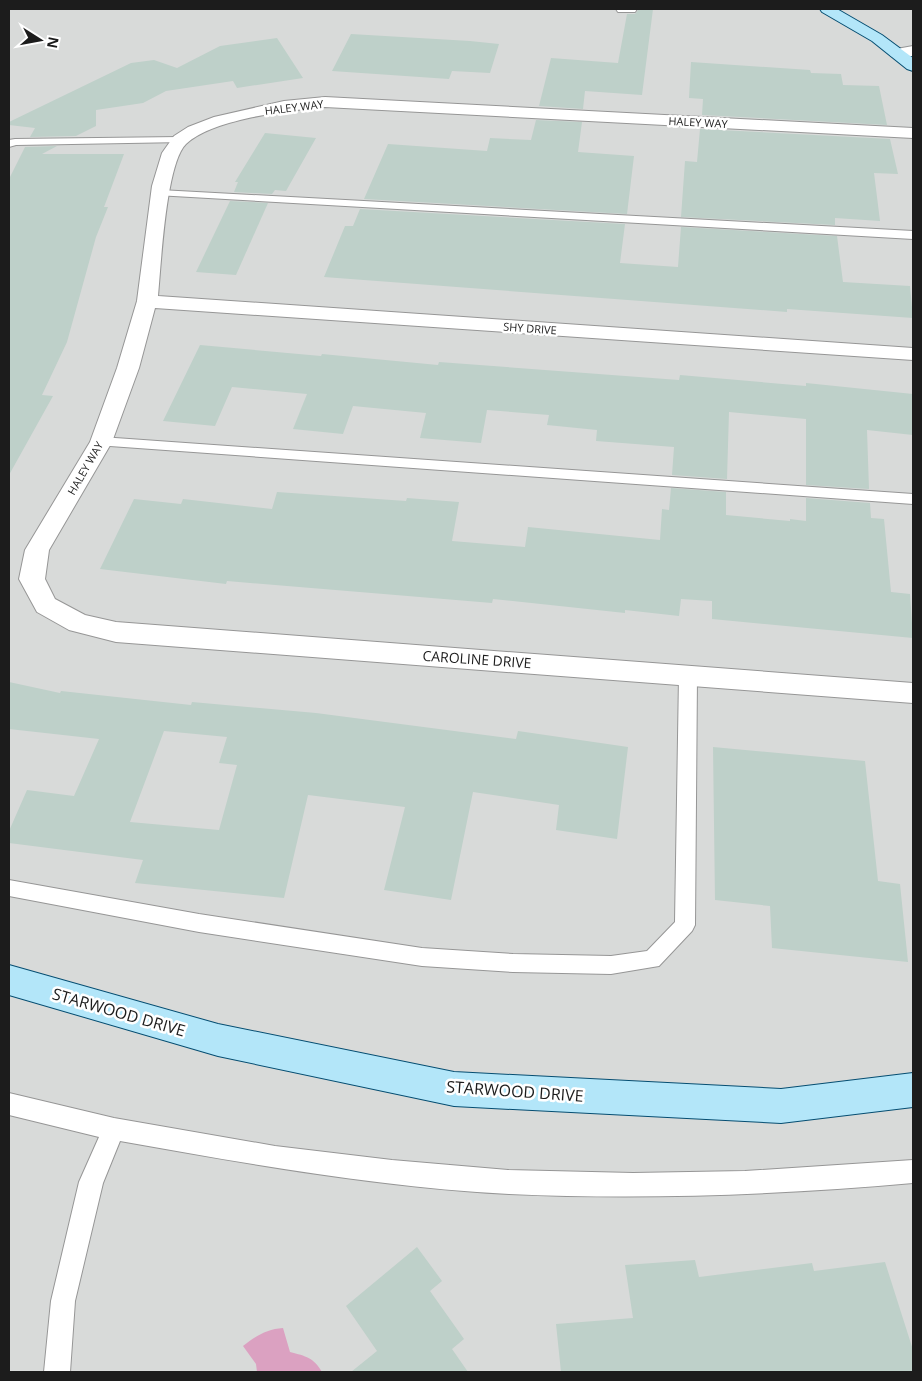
<svg xmlns="http://www.w3.org/2000/svg" width="922" height="1381" viewBox="0 0 922 1381" font-family="'Open Sans',sans-serif">
<style>
.residential{fill:#d8dad9}
.water{fill:#dba1c1}
.building{fill:#bed0c9;fill-rule:evenodd}
.lines{fill:none;stroke-linecap:round;stroke-linejoin:round}
.lane-casing{stroke:#969696;stroke-width:2}
.street-casing{stroke:#969696;stroke-width:2}
.secondary-casing{stroke:#054d71;stroke-width:2}
.lane{fill:#fff;fill-rule:evenodd}
.street{fill:#fff;fill-rule:evenodd}
.secondary{fill:#b3e6f9;fill-rule:evenodd}
.labels{text-anchor:middle;dominant-baseline:central;stroke-width:5;stroke-linejoin:round;paint-order:stroke}
.far-street-label{font-size:11px;fill:#1c1c1c;stroke:#fff}
.street-label{font-size:14px;fill:#1c1c1c;stroke:#fff}
.near-street-label{font-size:16px;fill:#1c1c1c;stroke:#fff}
</style>
<rect width="100%" height="100%" fill="#e1edec"/>
<rect class="residential" x="9" y="9" width="904" height="1363"/>
<path class="water" d="M283,1328L290,1352C306,1356 314,1358 322,1372H257L256,1364L243,1346C256,1336 267,1329 283,1328Z"/>
<g class="building">
<polygon points="639,9 653,9 642,95 585,91 583,109 539,106 551,58 618,63 627,14 635,14"/>
<polygon points="351,34 470,41 499,44 490,73 452,71 449,79 332,71"/>
<polygon points="277,38 303,78 237,88 233,81 166,91 143,103 96,110 96,126 76,136 30,137 35,128 9,125 9,122 131,63 154,60 177,68 220,46"/>
<polygon points="691,62 810,70 811,73 841,74 843,85 879,86 887,125 702,115 703,99 689,98"/>
<polygon points="536,120 582,122 578,152 634,156 627,214 364,199 388,144 487,151 490,138 531,140"/>
<polygon points="700,129 890,139 898,174 874,173 880,221 835,218 835,225 681,217 685,161 697,162"/>
<polygon points="265,133 316,138 286,191 275,190 272,194 234,192 238,182 235,182"/>
<polygon points="57,146 42,154 124,154 104,207 108,207 96,237 67,342 42,395 53,396 9,475 9,179 25,147"/>
<polygon points="230,201 268,203 236,275 196,272"/>
<polygon points="360,209 625,224 620,263 678,267 681,227 837,236 843,282 910,286 913,318 787,309 787,312 324,277 345,226 353,226"/>
<polygon points="200,345 321,356 322,354 438,365 439,362 679,380 680,375 806,386 806,383 913,394 913,435 867,430 869,489 806,485 806,419 729,412 727,479 672,475 674,447 596,441 597,430 547,425 549,415 487,410 481,443 420,438 426,413 353,406 343,434 293,429 307,394 232,387 215,426 163,421"/>
<polygon points="671,488 726,492 726,515 790,521 790,519 806,521 806,498 870,503 871,518 884,519 891,592 910,594 913,638 712,619 712,601 681,599 679,616 625,610 625,613 493,599 492,603 227,581 226,584 100,569 134,499 181,504 183,499 272,509 277,492 406,501 407,498 459,502 452,541 525,547 528,527 660,540 662,509 669,510"/>
<path d="M9,682L60,693L61,691L191,705L192,702L316,713L516,739L518,731L628,747L617,839L556,830L559,805L473,792L451,900L384,890L405,807L308,795L284,898L135,883L143,860L9,843V831L27,790L74,796L99,739L9,729ZM164,731L227,737L219,763L237,765L219,830L130,822Z"/>
<polygon points="713,747 865,761 878,881 900,884 908,962 772,948 770,906 715,900"/>
<polygon points="417,1247 442,1281 430,1291 464,1339 452,1349 468,1372 351,1372 377,1351 346,1306"/>
<polygon points="695,1260 699,1277 812,1263 814,1271 885,1262 913,1350 913,1372 561,1372 556,1324 633,1318 625,1265"/>
</g>
<g class="lines">
<g class="lane-casing">
<g id="lane">
<polygon points="180,137 186,140 184,142 16,145 9,147 9,140 15,139"/>
<polygon points="160,190 913,231 913,239 156,195 154,193"/>
<polygon points="101,437 913,494 913,504 96,445 94,442 96,439"/>
<polygon points="688,670 694,671 697,676 695,925 692,931 659,966 611,974 513,972 422,966 199,932 9,896 9,880 199,914 422,948 513,954 611,956 647,951 675,922 679,676 682,671"/>
<path d="M9,1093L114,1118L275,1146L392,1160L508,1170L633,1173L745,1171L913,1160V1183C779,1195 644,1200 509,1194C378,1187 249,1164 120,1141L103,1183L75,1301L70,1372H44L51,1301L79,1182L99,1137L9,1115Z"/>
</g>
</g>
<g class="street-casing">
<g id="street">
<polygon points="616,9 637,9 635,12 618,12"/>
<polygon points="913,46 913,56 897,58 891,56 889,53 891,50"/>
<path d="M325,97L913,128V138L325,107C290,110 212,119 186,144C166,163 161,264 158,296L913,348V360L155,308L139,368L112,442L49,550L45,579L55,599L85,615L116,622L913,683V703L116,642L69,630L37,612L19,579L25,550L90,442L117,368L137,301L152,186L162,153L174,136L188,127L214,117L284,101Z"/>
</g>
</g>
<g class="secondary-casing">
<g id="secondary">
<polygon points="820,9 837,9 882,35 913,58 913,71 907,69 872,41 822,12"/>
<polygon points="9,965 218,1024 454,1072 781,1089 913,1073 913,1107 781,1123 454,1106 218,1056 9,995"/>
</g>
</g>
<use href="#lane" class="lane"/>
<use href="#street" class="street"/>
<use href="#secondary" class="secondary"/>
</g>
<g class="labels">
<g class="far-street-label">
<text transform="translate(294 107) rotate(-7)">HALEY WAY</text>
<text transform="translate(698 122) rotate(3)">HALEY WAY</text>
<text transform="translate(530 328) rotate(4)">SHY DRIVE</text>
<text transform="translate(85 468) rotate(-60)">HALEY WAY</text>
</g>
<g class="street-label">
<text transform="translate(477 659) rotate(4)">CAROLINE DRIVE</text>
</g>
<g class="near-street-label">
<text transform="translate(119 1012) rotate(16)">STARWOOD DRIVE</text>
<text transform="translate(515 1091) rotate(4)">STARWOOD DRIVE</text>
</g>
</g>
<rect width="922" height="1381" fill="none" stroke="#1c1c1c" stroke-width="20"/>
<g transform="translate(40 40) rotate(101)" stroke="#ffffff" stroke-width="4" paint-order="stroke">
<path d="M0-4L9 19L0 12L-9 19Z" fill="#1c1c1c"/>
<text y="-8" font-size="14" font-weight="bold" text-anchor="middle" fill="#1c1c1c">N</text>
</g>
</svg>
